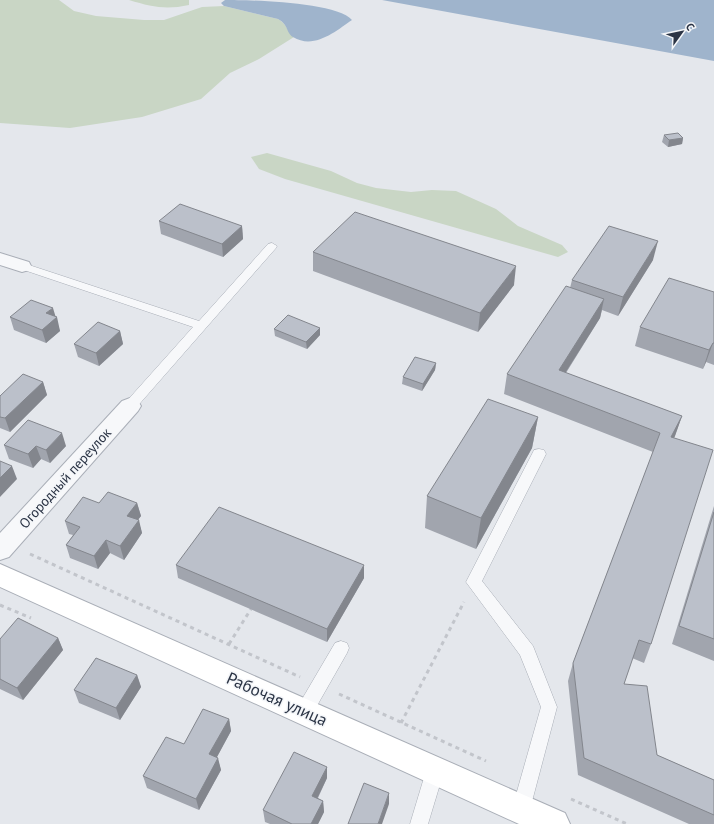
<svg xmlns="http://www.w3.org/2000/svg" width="714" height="824" viewBox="0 0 714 824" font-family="'PT Sans',sans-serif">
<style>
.green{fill:#c9d6c5}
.water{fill:#9fb4cc}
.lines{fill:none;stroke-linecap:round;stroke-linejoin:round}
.service-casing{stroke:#a9aeb7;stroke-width:1}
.minor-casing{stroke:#a9aeb7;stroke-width:2}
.secondary-casing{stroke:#a9aeb7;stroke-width:2}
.path{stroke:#c2c5cb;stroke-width:3;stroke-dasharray:4 4;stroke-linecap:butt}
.service{fill:#f7f8fa;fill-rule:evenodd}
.minor{fill:#f7f8fa;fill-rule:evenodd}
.secondary{fill:#fff;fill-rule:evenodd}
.wall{fill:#a1a5ae}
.shaded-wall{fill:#83868d}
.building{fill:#bbc0ca;stroke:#83868d}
.labels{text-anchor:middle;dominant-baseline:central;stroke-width:3;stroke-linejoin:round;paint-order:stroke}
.street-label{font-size:14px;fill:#2b3445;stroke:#f4f6f9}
.near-street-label{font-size:17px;fill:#2b3445;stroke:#f4f6f9}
</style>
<rect width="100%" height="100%" fill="#e4e7ec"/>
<g class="green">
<path d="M0,0H59L74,11L96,16L144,20H164L202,7L224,6L278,19C287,24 287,31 294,37L259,59L230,73L201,99L142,117L70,128L0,123Z"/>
<path d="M129,0H189V5C166,10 152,7 129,0Z"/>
<polygon points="267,153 331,171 357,183 376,188 411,192 432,190 456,191 496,209 518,226 562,245 568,252 558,257 285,179 259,169 251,157"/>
</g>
<g class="water">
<path d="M225,0C250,0 337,2 352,20C336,31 314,50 293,37C286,33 289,25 278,19L224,6L221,3Z"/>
<polygon points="382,0 714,0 714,61"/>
</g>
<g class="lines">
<g class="service-casing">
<g id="service">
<polygon points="272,243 277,246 276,248 135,409 125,409 124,406 125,403 193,327 18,268 16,266 22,263 26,264 199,321 268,244"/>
<polygon points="539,449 544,450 546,454 482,581 533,646 557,707 530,809 527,815 521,818 515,815 512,809 541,707 520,655 466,582 532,454 534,450"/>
<polygon points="341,641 347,643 349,648 347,653 310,718 304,720 298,718 296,712 298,706 335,643"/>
<polygon points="435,762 441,765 444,771 428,824 410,824 426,771 429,765"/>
</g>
</g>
<g class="minor-casing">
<g id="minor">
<polygon points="0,253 29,262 31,266 29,270 22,272 0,265"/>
<polygon points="130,398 138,401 141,406 138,411 9,557 0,560 0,533 122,401"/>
</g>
</g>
<g class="secondary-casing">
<polygon id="secondary" points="0,564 565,813 570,824 519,824 0,587"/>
</g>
<g class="path">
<polyline points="30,554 300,677"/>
<polyline points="0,605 31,618"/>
<polyline points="229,644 251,609"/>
<polyline points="339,694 486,761"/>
<polyline points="401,723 464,602"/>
<polyline points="571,799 627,824"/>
</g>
<use href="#service" class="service"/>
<use href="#minor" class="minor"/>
<use href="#secondary" class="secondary"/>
</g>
<g class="wall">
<polygon points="664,135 683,138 682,144 668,147 662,142"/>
<polygon points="159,221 242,226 243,239 223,257 161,234"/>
<polygon points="313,252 514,285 478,332 313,271"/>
<polygon points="653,260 618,316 602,310 600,318 566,373 682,416 674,438 651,644 644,663 632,658 624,684 657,755 714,780 714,824 689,824 578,775 568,681 573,663 653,452 504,394 507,374 570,288 572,280"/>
<polygon points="714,292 714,365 706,362 703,369 635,346 640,327"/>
<polygon points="10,317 55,317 60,331 46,343 14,330"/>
<polygon points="274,329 320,335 307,349 275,336"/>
<polygon points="120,331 123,344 99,366 78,357 74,344"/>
<polygon points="436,363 435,370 422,391 402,384 403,377"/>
<polygon points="43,382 47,395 10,432 0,428 0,396"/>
<polygon points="538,417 532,448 476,549 425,528 427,496"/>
<polygon points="4,445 66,446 50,463 41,459 33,468 9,459"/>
<polygon points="99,503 137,503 141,516 138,520 142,533 124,560 110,553 98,569 70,558 66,545 73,535 69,534 65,521"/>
<polygon points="714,506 714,661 672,644"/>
<polygon points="176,565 364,578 327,642 178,578"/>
<polygon points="58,638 63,650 23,700 0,689 0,639"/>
<polygon points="137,675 141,687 120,720 79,703 74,690"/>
<polygon points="229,719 231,731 217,757 221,770 199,810 147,788 143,776 184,744"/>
<polygon points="327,767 327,778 318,798 323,801 324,812 318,824 270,824 265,822 263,810"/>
</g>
<g class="shaded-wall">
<polygon points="683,138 682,144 668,147 669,140"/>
<polygon points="242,226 243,239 223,257 222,244"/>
<polygon points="658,241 653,260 618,316 623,297"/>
<polygon points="516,266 514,285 478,332 480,313"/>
<polygon points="604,299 600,318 555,389 559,370"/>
<polygon points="53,308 56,318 57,317 60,331 46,343 42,330 46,313"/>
<polygon points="320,328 320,335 307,349 306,342"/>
<polygon points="120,331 123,344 99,366 96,353"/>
<polygon points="713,343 706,362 703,369 709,350"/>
<polygon points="436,363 435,370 422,391 423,384"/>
<polygon points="43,382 47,395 10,432 5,418"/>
<polygon points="682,416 675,436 665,456 671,437"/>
<polygon points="538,417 532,448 476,549 481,518"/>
<polygon points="62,433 66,446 50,463 46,450"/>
<polygon points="36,446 41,459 33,468 28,454"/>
<polygon points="12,466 17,479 0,497 0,478"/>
<polygon points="137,503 141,516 130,529 127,516"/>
<polygon points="139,520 142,533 124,560 120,546"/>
<polygon points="106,540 110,553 98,569 94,556"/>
<polygon points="364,565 364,578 327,642 327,629"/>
<polygon points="58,638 63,650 23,700 17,688"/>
<polygon points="137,675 141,687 120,720 116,708"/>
<polygon points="229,719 231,731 212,766 209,754"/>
<polygon points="218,758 221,770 199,810 196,799"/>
<polygon points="327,767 327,778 313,807 312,796"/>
<polygon points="389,793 389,804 382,824 378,824"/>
<polygon points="323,801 324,812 318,824 311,824"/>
</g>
<g class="building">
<polygon points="678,133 683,138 669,140 664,135"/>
<polygon points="180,204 242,226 222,244 159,221"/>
<polygon points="355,212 516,266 480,313 313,252"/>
<polygon points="609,226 658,241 623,297 572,280"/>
<polygon points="669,278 714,292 714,343 713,343 709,350 640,327"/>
<polygon points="566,286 604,299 559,370 682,416 671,437 713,450 651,644 639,640 624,684 647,686 657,755 714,780 714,815 584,758 573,663 660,433 507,374"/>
<polygon points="31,300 53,308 46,313 57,317 42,330 10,317"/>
<polygon points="288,315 320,328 306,342 274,329"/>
<polygon points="98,322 120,331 96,353 74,344"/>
<polygon points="415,357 436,363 423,384 403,377"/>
<polygon points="23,374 43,382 5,418 0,417 0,396"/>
<polygon points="488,399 538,417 481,518 427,496"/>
<polygon points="28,420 62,433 46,450 36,446 28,454 4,445"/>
<polygon points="0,461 12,466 0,478"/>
<polygon points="108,492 137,503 127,516 139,520 120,546 106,540 94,556 66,545 80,527 65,521 83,497 99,503"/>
<polygon points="219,507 364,565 327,629 176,565"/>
<polygon points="714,512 714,639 679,626"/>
<polygon points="18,618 58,638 17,688 0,679 0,639"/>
<polygon points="96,658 137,675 116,708 74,690"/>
<polygon points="203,709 229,719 209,754 218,758 196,799 143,776 166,737 184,744"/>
<polygon points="294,752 327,767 312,796 323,801 311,824 292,824 263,810"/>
<polygon points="364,783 389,793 378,824 348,824"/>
</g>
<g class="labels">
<g class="street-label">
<text transform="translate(65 478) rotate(-48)">Огородный переулок</text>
</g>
<g class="near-street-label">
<text transform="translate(277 699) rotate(24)">Рабочая улица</text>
</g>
</g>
<g transform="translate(682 32) rotate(57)" stroke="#f4f6f9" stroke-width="3" paint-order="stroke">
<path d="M0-3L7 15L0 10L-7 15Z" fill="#2b3445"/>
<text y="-6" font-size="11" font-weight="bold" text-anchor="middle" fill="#2b3445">С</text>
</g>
</svg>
